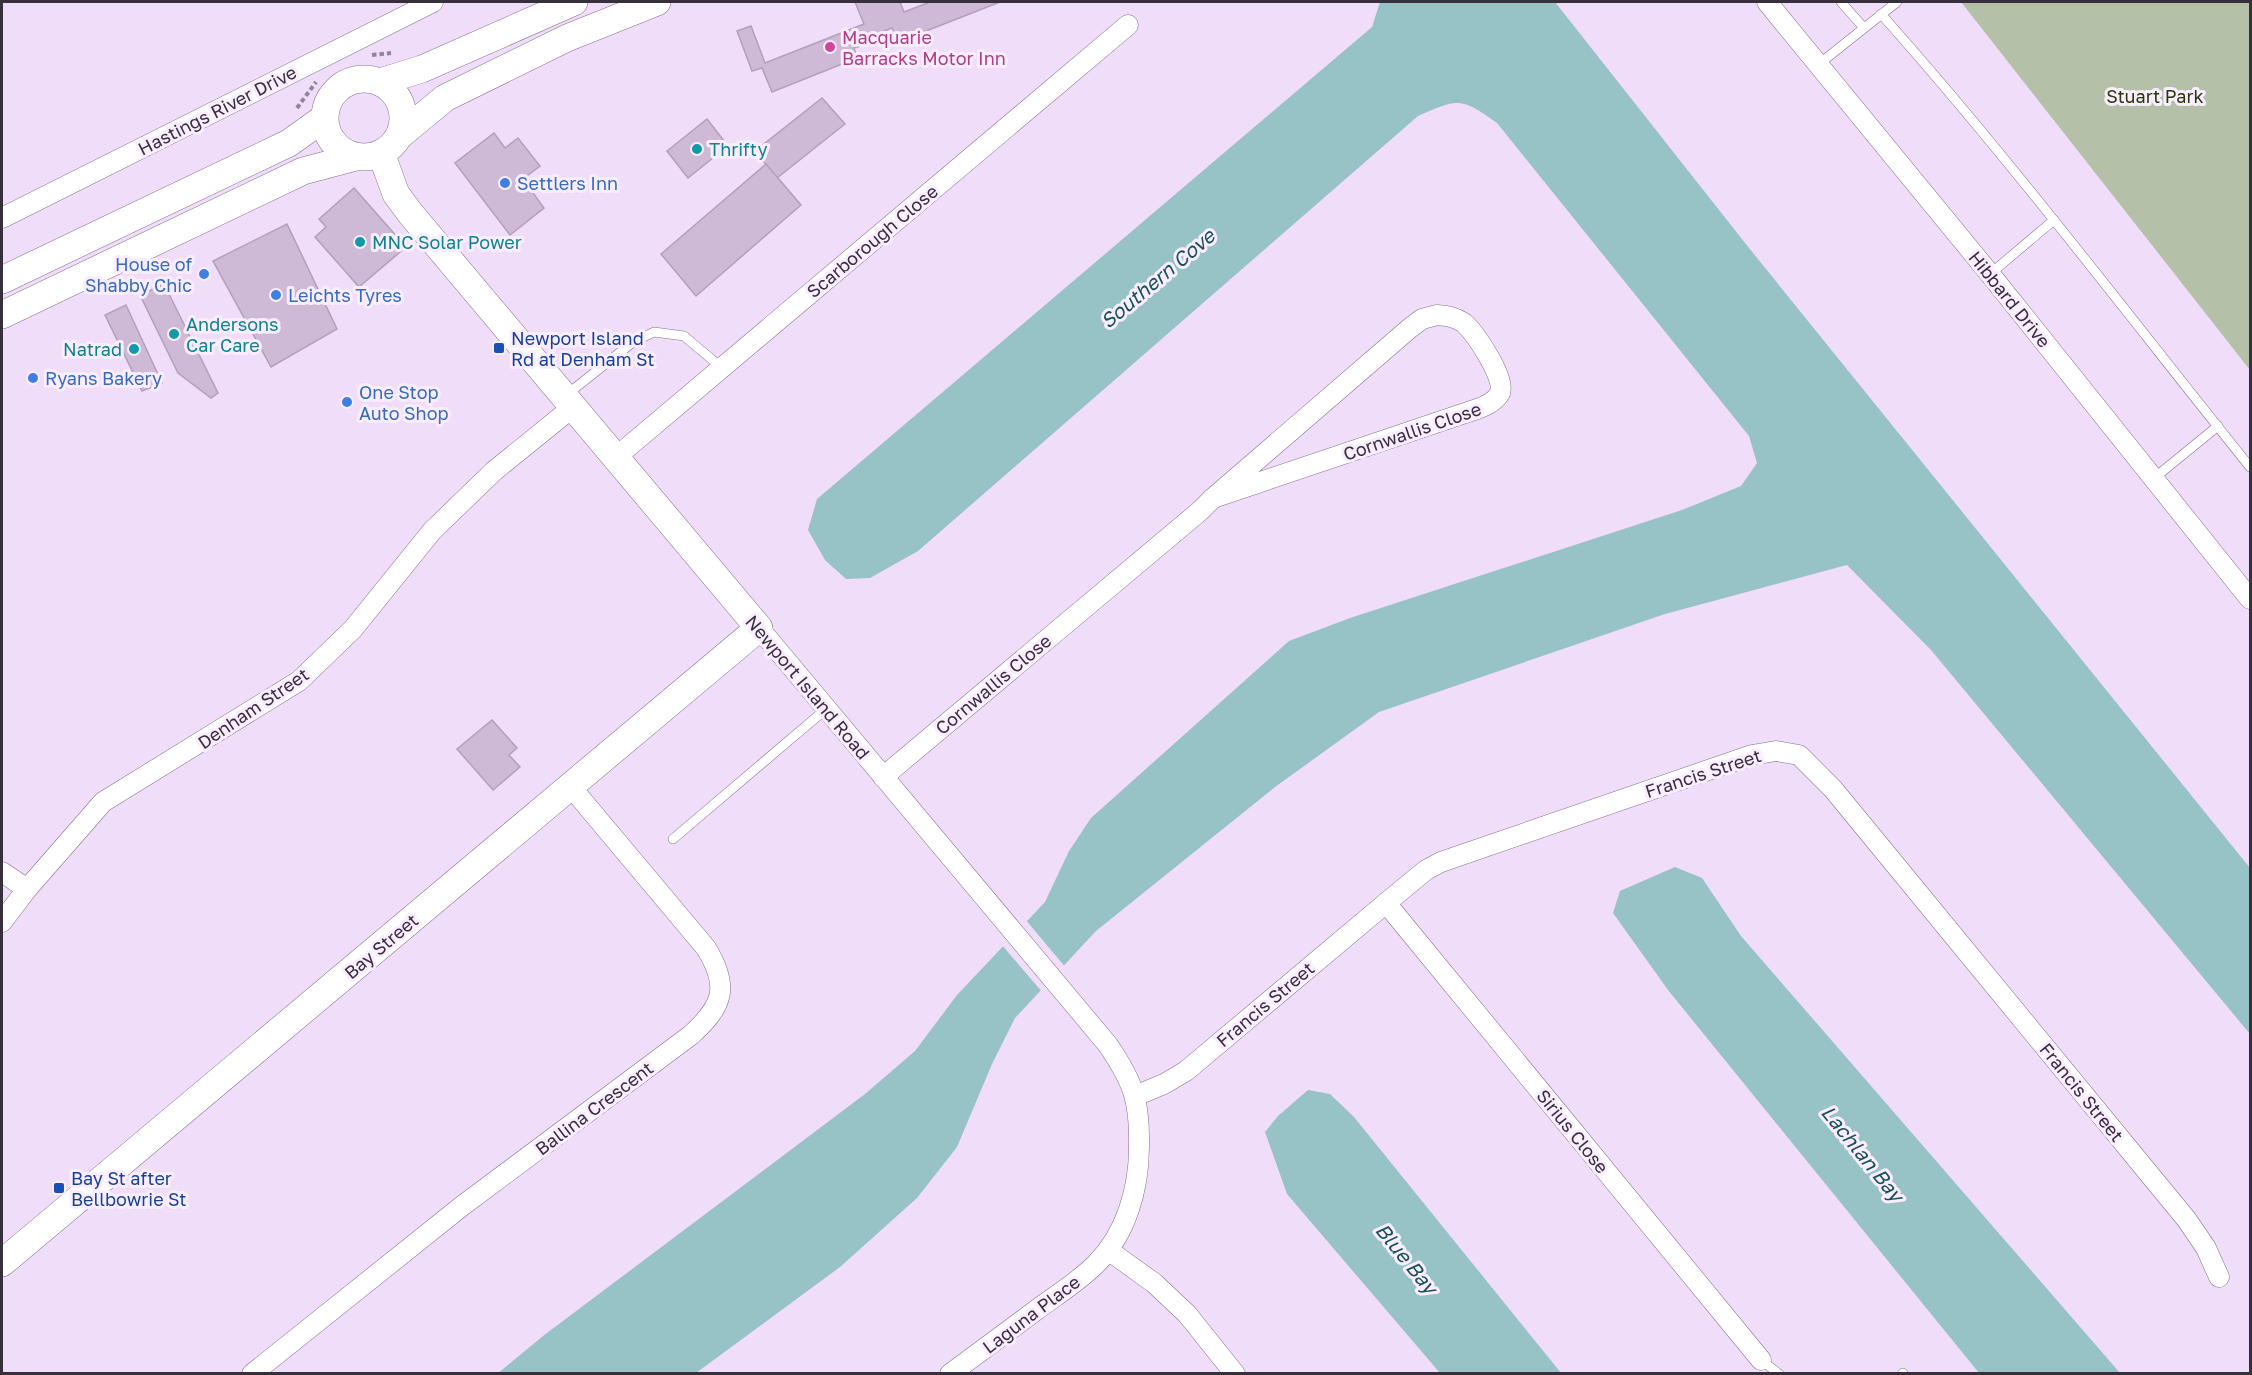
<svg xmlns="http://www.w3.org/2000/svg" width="2252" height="1375" viewBox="0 0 2252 1375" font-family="'Golos Text',sans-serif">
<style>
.green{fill:#b4c0a8}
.water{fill:#97c2c6}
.pier{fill:#f0ddfa}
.building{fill:#cebad7;stroke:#b2a0bb;stroke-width:1.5}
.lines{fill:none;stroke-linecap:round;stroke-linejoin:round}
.lane-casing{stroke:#81708a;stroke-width:10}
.street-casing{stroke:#81708a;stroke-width:21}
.secondary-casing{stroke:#81708a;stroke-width:28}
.path{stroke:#918398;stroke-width:4;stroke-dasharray:4.5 3;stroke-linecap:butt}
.lane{stroke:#fff;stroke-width:9}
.street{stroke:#fff;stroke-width:20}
.secondary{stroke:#fff;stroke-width:27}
.hotel-dot{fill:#d1479c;stroke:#f9edff;stroke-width:2}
.culture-dot{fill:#0f9aa8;stroke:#f9edff;stroke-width:2}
.shop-dot{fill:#3f7fe0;stroke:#f9edff;stroke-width:2}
.transit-dot{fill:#1a4fb4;stroke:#f9edff;stroke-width:2}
.labels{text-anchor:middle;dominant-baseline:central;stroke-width:6;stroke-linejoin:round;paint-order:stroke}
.hotel-label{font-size:18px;fill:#b23c85;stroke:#f9edff;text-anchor:start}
.park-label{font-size:18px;fill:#263a09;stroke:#f9edff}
.street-label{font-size:18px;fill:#372f3b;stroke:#f9edff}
.culture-label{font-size:18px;fill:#0d838f;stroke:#f9edff;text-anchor:start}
.shop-label{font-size:18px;fill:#366cbe;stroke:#f9edff;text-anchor:start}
.transit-label{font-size:18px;fill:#164399;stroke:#f9edff;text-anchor:start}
.water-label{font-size:20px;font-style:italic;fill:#165258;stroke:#f9edff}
</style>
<rect width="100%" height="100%" fill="#f0ddfa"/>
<polygon class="green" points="1961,2 2250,2 2250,370"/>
<g class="water">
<path d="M1380,2H1555L1749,248L2250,868V1034L1931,650L1847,565L1665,614L1379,712L1275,787L1096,931L1015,1018L992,1064L957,1147L917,1198L840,1267L696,1373L497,1374L543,1336L865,1094L915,1051L957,995L1045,902L1069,851L1091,818L1289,641L1350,618L1682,510L1741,486L1757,463L1749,436L1497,123C1461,97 1458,98 1418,116L918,551L870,578L846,579L825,560L808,530L817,499L1372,27Z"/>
<polygon points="1675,867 1702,878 1741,936 2120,1373 1979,1373 1668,990 1613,913 1620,891"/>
<polygon points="1308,1090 1330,1094 1354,1117 1561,1373 1440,1373 1287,1194 1265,1132 1278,1116"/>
</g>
<polygon class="pier" points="1025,919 1066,968 1043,993 1001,944"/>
<g class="building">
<polygon points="855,2 900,2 904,12 930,2 1000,2 898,42 892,28 858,41 860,46 854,48 857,58 772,92 762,68 752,71 737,31 751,26 765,63 864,24"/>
<polygon points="822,98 845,124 777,178 755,151"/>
<polygon points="707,119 728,146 688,178 667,151"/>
<polygon points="494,133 505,148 518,138 540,166 523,179 544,208 510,235 455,163"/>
<polygon points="766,164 801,205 696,296 661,254"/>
<polygon points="354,188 406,247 359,287 315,237 326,227 319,219"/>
<polygon points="287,224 337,329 271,367 213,261"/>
<polygon points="164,284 218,393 211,398 178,373 140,295"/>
<polygon points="126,305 162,383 142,391 105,315"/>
<polygon points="492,720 517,748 509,755 520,767 493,790 457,749"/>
</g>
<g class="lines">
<g class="lane-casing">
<g id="lane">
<polyline points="1841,2 1864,28"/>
<path d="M1881,14C2011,160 2128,315 2250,467"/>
<polyline points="1819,64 1897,2"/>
<polyline points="1990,274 2054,220"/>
<polyline points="565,396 633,342 654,332 684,336 722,368"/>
<polyline points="2153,479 2218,426"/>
<polyline points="673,839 826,709"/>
<polyline points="1761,1360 1779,1374"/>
<polyline points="1902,1374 1903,1373"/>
</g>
</g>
<g class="street-casing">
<g id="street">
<polyline points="1767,2 1990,274 2250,599"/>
<polyline points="2,218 433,2"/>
<path d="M1437,315C1448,316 1455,317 1464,323C1475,333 1506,378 1500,393C1495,402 1486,406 1477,409L1213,498L1410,328L1422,319Z"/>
<polyline points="615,458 1128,25"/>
<path d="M759,628L1108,1045C1134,1083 1140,1102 1139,1147C1139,1189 1126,1234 1096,1264C1078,1282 1055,1296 1035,1311C1007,1332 978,1353 950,1374"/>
<polyline points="883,777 1200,511 1213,498"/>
<polyline points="2,872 27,889"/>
<polyline points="1386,903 1761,1360"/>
<polyline points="2,922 27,889 103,802 299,681 353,629 432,531 494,471 573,407"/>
<polyline points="1135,1096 1164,1084 1186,1071 1386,903 1426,870 1441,862 1752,755 1776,751 1799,755 1833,789 2187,1220 2206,1248 2219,1277"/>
<polyline points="1108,1250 1154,1283 1187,1314 1235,1374"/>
<path d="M252,1374L462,1206L691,1035C723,1006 730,987 706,948L571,787"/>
</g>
</g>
<g class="secondary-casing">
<g id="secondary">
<circle cx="364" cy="118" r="39"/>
<polyline points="380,82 422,69 574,2"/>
<polyline points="399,136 445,98 567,38 657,2"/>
<polyline points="2,280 289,143 324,118"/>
<polyline points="2,315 303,171 356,157"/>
<polyline points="2,1263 759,628 410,213 396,194 381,153"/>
</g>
</g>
<g class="path">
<polyline points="372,55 391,53"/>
<polyline points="297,108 316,82"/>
</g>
<use href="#lane" class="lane"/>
<use href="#street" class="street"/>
<use href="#secondary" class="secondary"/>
</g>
<circle class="hotel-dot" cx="830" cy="47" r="6"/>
<g class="culture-dot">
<circle cx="697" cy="149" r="6"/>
<circle cx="360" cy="242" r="6"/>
<circle cx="174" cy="334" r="6"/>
<circle cx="134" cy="349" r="6"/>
</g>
<g class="shop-dot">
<circle cx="505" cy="183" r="6"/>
<circle cx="204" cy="274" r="6"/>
<circle cx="276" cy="295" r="6"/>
<circle cx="33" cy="378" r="6"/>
<circle cx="347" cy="402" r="6"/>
</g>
<g class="transit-dot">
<rect x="493" y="342" width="12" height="12" rx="3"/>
<rect x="53" y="1182" width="12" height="12" rx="3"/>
</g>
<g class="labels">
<g class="hotel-label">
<text x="842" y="37">Macquarie<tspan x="842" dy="21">Barracks Motor Inn</tspan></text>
</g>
<g class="park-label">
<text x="2155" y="96">Stuart Park</text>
</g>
<g class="street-label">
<text transform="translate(217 110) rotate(-27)">Hastings River Drive</text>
<text transform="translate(872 241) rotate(-40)">Scarborough Close</text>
<text transform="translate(2010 299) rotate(51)">Hibbard Drive</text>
<text transform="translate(1412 431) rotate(-19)">Cornwallis Close</text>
<text transform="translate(993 684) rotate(-40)">Cornwallis Close</text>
<text transform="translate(808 687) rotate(50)">Newport Island Road</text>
<text transform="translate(253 708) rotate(-34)">Denham Street</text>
<text transform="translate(1703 773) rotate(-18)">Francis Street</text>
<text transform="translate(381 946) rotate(-40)">Bay Street</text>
<text transform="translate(1265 1004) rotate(-40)">Francis Street</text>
<text transform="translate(2082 1092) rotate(51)">Francis Street</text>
<text transform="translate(594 1108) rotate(-37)">Ballina Crescent</text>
<text transform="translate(1573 1131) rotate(51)">Sirius Close</text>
<text transform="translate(1031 1314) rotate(-37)">Laguna Place</text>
</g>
<g class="culture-label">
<text x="709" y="149">Thrifty</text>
<text x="372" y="242">MNC Solar Power</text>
<text x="186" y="324">Andersons<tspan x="186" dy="21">Car Care</tspan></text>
<text x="122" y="349" text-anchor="end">Natrad</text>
</g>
<g class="shop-label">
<text x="517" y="183">Settlers Inn</text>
<text x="192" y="264" text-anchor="end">House of<tspan x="192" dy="21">Shabby Chic</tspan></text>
<text x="288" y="295">Leichts Tyres</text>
<text x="45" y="378">Ryans Bakery</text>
<text x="359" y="392">One Stop<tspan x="359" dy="21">Auto Shop</tspan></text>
</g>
<g class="transit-label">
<text x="511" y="338">Newport Island<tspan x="511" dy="21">Rd at Denham St</tspan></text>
<text x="71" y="1178">Bay St after<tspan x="71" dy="21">Bellbowrie St</tspan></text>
</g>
<g class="water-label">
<text transform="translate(1157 278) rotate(-40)">Southern Cove</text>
<text transform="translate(1863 1153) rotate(51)">Lachlan Bay</text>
<text transform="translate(1407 1258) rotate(51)">Blue Bay</text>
</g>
</g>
<rect width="2252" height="1375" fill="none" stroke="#372f3b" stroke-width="6"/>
</svg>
